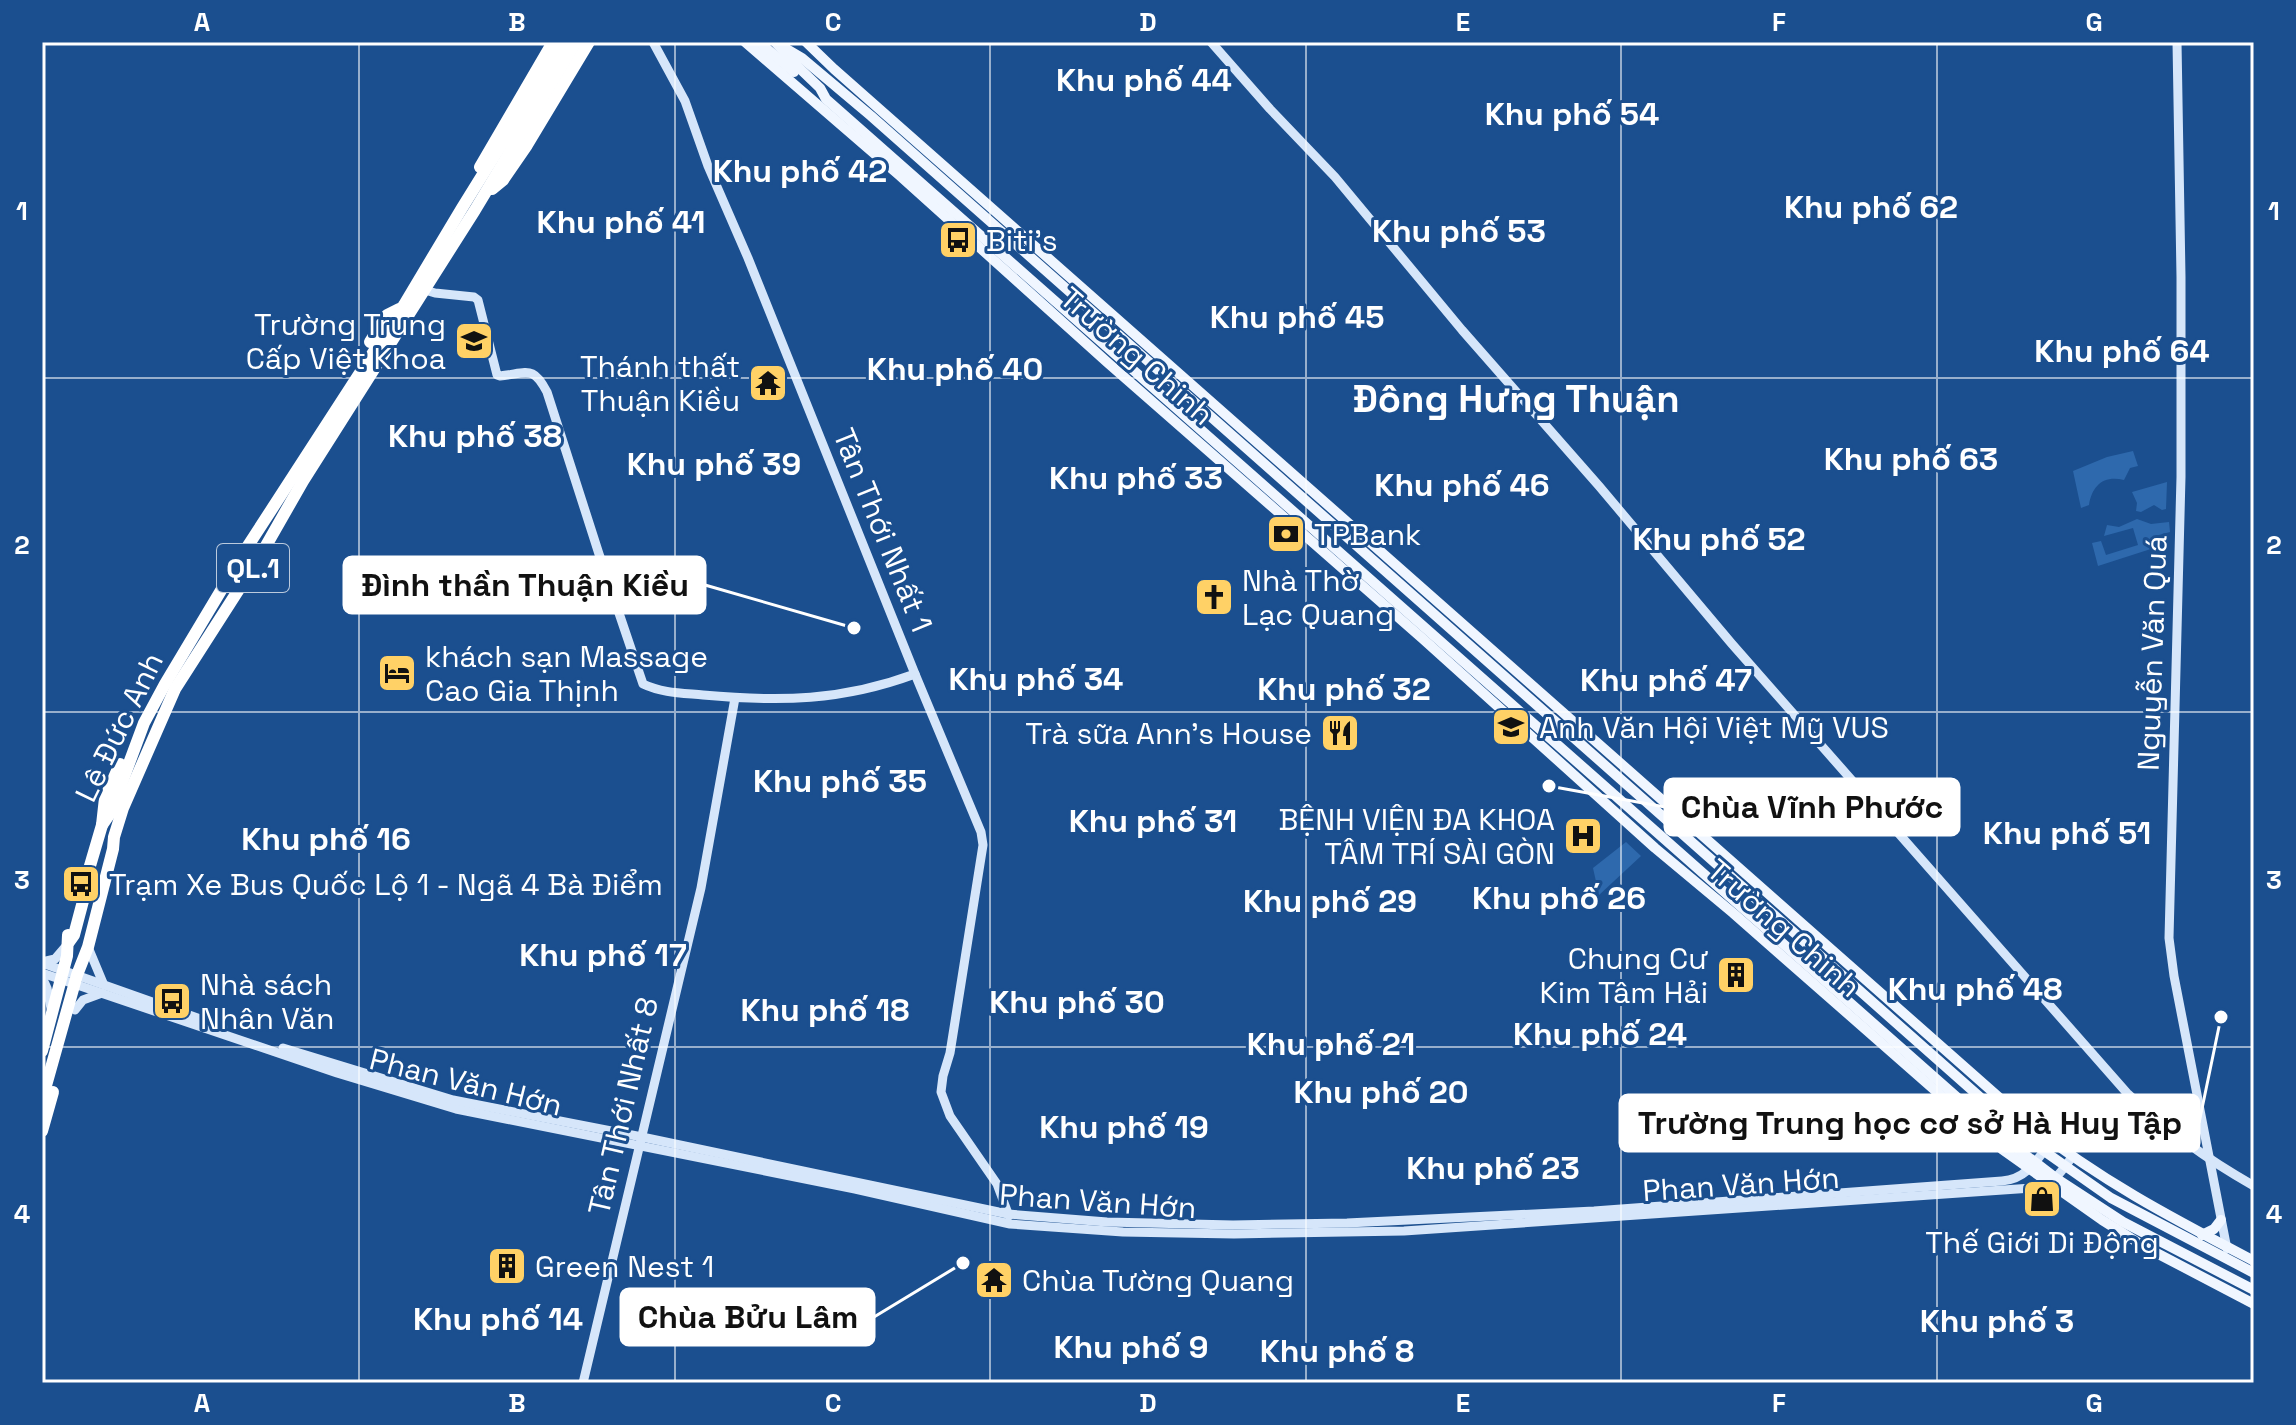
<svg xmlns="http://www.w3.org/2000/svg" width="2296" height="1425" viewBox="0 0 2296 1425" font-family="'Space Grotesk',sans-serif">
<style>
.green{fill:#2e69ad}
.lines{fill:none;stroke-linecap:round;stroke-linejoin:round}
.secondary{stroke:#d6e6fa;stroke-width:9}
.primary{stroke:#f0f6ff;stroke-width:10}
.highway{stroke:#fff;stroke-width:12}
.grid{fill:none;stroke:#fff;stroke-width:2;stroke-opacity:0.55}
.labels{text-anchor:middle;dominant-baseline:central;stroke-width:6;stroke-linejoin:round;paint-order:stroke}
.shield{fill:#1b4f8f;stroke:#bbcadd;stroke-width:2}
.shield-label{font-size:28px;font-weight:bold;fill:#fff}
.poi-label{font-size:30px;fill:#fff;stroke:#1b4f8f;text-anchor:start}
.street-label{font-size:30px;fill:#fff;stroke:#1b4f8f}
.neighbourhood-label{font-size:32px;font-weight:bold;fill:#fff;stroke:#1b4f8f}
.district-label{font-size:38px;font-weight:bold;fill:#fff;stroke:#1b4f8f}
.leader{fill:none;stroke:#fff;stroke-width:3}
.callout-dot{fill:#fff;stroke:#1b4f8f;stroke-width:3}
.callout{fill:#fff;stroke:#fff;stroke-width:3}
.callout-label{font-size:32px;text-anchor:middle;font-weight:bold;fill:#111}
.neatline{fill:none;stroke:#fff;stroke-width:3}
.grid-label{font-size:26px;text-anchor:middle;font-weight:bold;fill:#fff}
</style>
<rect width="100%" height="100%" fill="#1b4f8f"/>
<g class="green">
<path d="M2133,451L2138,466L2130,468L2124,480C2103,475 2092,486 2089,505L2081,508L2073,471L2107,457Z"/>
<polygon points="2167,482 2166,509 2162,510 2154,505 2141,512 2136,511 2137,503 2132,492"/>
<polygon points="2137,519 2151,524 2169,522 2170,532 2155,536 2157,547 2098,566 2092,543 2101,541 2106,555 2138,545 2133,528 2104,536 2107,525 2119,527"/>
<polygon points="1626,842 1641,856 1599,895 1593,868"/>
</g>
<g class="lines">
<g class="secondary">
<polyline points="653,42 685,101 708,166 748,258 915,674 981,832 983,845 950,1053 943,1076 941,1092 950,1116 997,1184 1009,1216"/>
<path d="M1211,42L1270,109L1335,177L1462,330L1599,486L1732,644L2127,1093C2168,1131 2205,1158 2254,1186"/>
<polyline points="2177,42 2181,277 2181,477 2169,938 2174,976 2227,1249"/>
<path d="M425,290L435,293L474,297L478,300L497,375L500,376C528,373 533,365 547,392L599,554L643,684C662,693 682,693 703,695C780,702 842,701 915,674"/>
<polyline points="88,947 103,983"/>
<polyline points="42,962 55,959 67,945"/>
<polyline points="42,963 223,1027"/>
<path d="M42,973L337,1073L456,1109L855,1189L1010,1224L1123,1232L1234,1234L1404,1231L2032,1188C2055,1183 2059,1175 2072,1157"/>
<polyline points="42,977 47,988 51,1008"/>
<polyline points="75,1010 83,1000 102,993"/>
<path d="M283,1048L453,1100L642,1137L1008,1214L1107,1222L1233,1225L1347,1223L1594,1211L2002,1181C2027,1179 2037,1160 2051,1141"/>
<polyline points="583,1383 701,888 735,698"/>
</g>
<g class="primary">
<polyline points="745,42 899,175 1108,363 1423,639 1655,848 1733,913 2003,1150 2102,1220 2145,1247 2254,1304"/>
<polyline points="759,42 794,72"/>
<polyline points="775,42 795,64 820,88 826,99 2002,1137 2057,1179 2123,1222 2254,1290"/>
<path d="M806,42L834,69L2028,1123C2099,1180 2174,1219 2254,1261"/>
<polyline points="785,48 802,58 871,116 2016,1129 2044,1151 2111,1198 2254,1273"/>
<polyline points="2202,1235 2214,1229 2221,1220"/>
</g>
<g class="highway">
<polyline points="480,167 553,42"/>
<polyline points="492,189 503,180 527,145 589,42"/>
<polyline points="370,342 387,315 399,309"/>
<polyline points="102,825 111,812 144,723 165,684 244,552 404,305 462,208 565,42"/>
<polyline points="69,942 74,935 87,886 87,876 102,825 105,798 120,764"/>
<polyline points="42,1051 67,956 68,935"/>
<polyline points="42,1100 77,975 88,947 113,849 114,837 123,808 175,689 259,558 303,481 475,210 576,42"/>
<polyline points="42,1131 53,1092"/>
</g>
</g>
<path class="grid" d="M359,42V1383M675,42V1383M990,42V1383M1306,42V1383M1621,42V1383M1937,42V1383M42,378H2254M42,712H2254M42,1047H2254"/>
<defs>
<g id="bus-square" transform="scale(2)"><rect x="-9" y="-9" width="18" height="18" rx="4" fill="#ffd166" stroke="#1b4f8f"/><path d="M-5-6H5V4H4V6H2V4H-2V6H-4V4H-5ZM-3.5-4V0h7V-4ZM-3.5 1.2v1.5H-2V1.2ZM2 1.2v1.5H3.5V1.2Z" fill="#111"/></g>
<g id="school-square" transform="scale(2)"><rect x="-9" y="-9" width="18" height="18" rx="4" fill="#ffd166" stroke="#1b4f8f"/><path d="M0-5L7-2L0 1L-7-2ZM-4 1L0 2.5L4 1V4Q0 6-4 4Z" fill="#111"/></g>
<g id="temple-square" transform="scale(2)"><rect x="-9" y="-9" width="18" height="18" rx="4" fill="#ffd166" stroke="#1b4f8f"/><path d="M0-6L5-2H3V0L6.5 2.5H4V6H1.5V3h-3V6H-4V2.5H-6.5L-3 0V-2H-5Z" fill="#111"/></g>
<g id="bank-square" transform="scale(2)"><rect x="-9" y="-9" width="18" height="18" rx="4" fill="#ffd166" stroke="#1b4f8f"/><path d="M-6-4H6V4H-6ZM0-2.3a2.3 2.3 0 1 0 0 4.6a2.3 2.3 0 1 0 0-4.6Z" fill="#111"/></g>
<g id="church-square" transform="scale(2)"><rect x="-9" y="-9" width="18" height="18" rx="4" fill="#ffd166" stroke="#1b4f8f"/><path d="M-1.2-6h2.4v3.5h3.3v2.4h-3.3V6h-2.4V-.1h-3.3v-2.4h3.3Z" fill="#111"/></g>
<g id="hotel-square" transform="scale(2)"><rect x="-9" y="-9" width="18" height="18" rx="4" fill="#ffd166" stroke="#1b4f8f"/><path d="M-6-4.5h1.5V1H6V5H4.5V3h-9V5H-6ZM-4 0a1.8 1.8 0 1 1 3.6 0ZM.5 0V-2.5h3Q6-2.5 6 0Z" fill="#111"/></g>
<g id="restaurant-square" transform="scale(2)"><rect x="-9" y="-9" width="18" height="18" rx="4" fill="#ffd166" stroke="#1b4f8f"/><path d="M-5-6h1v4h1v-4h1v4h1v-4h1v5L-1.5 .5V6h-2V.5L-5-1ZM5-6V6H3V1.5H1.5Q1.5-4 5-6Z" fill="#111"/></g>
<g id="hospital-square" transform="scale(2)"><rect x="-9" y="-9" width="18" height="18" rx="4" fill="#ffd166" stroke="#1b4f8f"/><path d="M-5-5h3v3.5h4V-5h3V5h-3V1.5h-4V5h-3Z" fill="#111"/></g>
<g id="building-square" transform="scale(2)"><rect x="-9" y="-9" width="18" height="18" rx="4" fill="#ffd166" stroke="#1b4f8f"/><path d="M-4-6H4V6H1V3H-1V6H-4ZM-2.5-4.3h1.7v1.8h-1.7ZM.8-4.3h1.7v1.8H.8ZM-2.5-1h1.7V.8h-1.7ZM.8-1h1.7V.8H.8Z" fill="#111"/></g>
<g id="shop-square" transform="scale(2)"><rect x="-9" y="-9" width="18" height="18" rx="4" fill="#ffd166" stroke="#1b4f8f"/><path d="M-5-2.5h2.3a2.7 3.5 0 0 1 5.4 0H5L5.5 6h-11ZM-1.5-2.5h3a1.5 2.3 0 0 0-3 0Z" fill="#111"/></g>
</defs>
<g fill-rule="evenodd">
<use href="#bus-square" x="958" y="240"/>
<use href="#school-square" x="474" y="341"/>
<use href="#temple-square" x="768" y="383"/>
<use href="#bank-square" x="1286" y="534"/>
<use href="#church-square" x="1214" y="597"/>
<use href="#hotel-square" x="397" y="673"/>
<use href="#school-square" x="1511" y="727"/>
<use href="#restaurant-square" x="1340" y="733"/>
<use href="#hospital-square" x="1583" y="836"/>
<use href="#bus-square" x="81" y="884"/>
<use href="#building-square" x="1736" y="975"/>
<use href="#bus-square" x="172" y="1001"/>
<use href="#shop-square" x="2042" y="1199"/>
<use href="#building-square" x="507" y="1266"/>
<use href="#temple-square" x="994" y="1280"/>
</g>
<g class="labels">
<rect class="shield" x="217" y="544" width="72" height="48" rx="6"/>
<g class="shield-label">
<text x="253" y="568">QL.1</text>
</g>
<g class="poi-label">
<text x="986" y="240">Biti's</text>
<text x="446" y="324" text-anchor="end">Trường Trung<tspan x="446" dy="34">Cấp Việt Khoa</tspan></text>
<text x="740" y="366" text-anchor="end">Thánh thất<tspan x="740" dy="34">Thuận Kiều</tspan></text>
<text x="1314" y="534">TPBank</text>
<text x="1242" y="580">Nhà Thờ<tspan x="1242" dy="34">Lạc Quang</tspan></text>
<text x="425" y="656">khách sạn Massage<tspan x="425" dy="34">Cao Gia Thịnh</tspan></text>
<text x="1539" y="727">Anh Văn Hội Việt Mỹ VUS</text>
<text x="1312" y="733" text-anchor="end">Trà sữa Ann's House</text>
<text x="1555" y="819" text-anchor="end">BỆNH VIỆN ĐA KHOA<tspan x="1555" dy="34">TÂM TRÍ SÀI GÒN</tspan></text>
<text x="109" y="884">Trạm Xe Bus Quốc Lộ 1 - Ngã 4 Bà Điểm</text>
<text x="1708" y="958" text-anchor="end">Chung Cư<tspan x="1708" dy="34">Kim Tâm Hải</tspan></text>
<text x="200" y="984">Nhà sách<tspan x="200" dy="34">Nhân Văn</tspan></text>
<text x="2042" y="1242" text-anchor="middle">Thế Giới Di Động</text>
<text x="535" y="1266">Green Nest 1</text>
<text x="1022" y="1280">Chùa Tường Quang</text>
</g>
<g class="street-label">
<text transform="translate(1137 356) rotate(41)">Trường Chinh</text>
<text transform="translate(883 530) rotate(68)">Tân Thới Nhất 1</text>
<text transform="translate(2152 653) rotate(-88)">Nguyễn Văn Quá</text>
<text transform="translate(119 727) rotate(-64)">Lê Đức Anh</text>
<text transform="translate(1784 928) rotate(41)">Trường Chinh</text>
<text transform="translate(466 1082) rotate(14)">Phan Văn Hớn</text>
<text transform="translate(623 1106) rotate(-77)">Tân Thới Nhất 8</text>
<text transform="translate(1741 1184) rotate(-4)">Phan Văn Hớn</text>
<text transform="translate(1098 1201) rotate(4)">Phan Văn Hớn</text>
</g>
<g class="neighbourhood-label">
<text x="1144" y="80">Khu phố 44</text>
<text x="1572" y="114">Khu phố 54</text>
<text x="800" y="171">Khu phố 42</text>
<text x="1871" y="207">Khu phố 62</text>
<text x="621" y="222">Khu phố 41</text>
<text x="1459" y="231">Khu phố 53</text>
<text x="1297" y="317">Khu phố 45</text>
<text x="2122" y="351">Khu phố 64</text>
<text x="955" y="369">Khu phố 40</text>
<text x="475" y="436">Khu phố 38</text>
<text x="1911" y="459">Khu phố 63</text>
<text x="714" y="464">Khu phố 39</text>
<text x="1136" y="478">Khu phố 33</text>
<text x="1462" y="485">Khu phố 46</text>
<text x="1719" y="539">Khu phố 52</text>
<text x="1036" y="679">Khu phố 34</text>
<text x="1666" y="680">Khu phố 47</text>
<text x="1344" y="689">Khu phố 32</text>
<text x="840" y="781">Khu phố 35</text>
<text x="1153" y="821">Khu phố 31</text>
<text x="2067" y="833">Khu phố 51</text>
<text x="326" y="839">Khu phố 16</text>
<text x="1559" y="898">Khu phố 26</text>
<text x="1330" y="901">Khu phố 29</text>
<text x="603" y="955">Khu phố 17</text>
<text x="1975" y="989">Khu phố 48</text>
<text x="1077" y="1002">Khu phố 30</text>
<text x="825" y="1010">Khu phố 18</text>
<text x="1600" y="1034">Khu phố 24</text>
<text x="1331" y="1044">Khu phố 21</text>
<text x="1381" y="1092">Khu phố 20</text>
<text x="1124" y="1127">Khu phố 19</text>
<text x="1493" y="1168">Khu phố 23</text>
<text x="498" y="1319">Khu phố 14</text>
<text x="1997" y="1321">Khu phố 3</text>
<text x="1131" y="1347">Khu phố 9</text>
<text x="1337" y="1351">Khu phố 8</text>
</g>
<g class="district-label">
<text x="1516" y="399">Đông Hưng Thuận</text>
</g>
</g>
<path class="leader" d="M854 628L705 585M1549 786L1665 807M2221 1017L2199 1123M963 1263L874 1317"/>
<g class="callout-dot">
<circle cx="854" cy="628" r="8"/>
<circle cx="1549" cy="786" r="8"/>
<circle cx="2221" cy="1017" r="8"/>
<circle cx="963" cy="1263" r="8"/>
</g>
<g class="callout">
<rect x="344" y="557" width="361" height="56" rx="8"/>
<rect x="1665" y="779" width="294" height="56" rx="8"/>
<rect x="1620" y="1095" width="579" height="56" rx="8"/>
<rect x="621" y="1289" width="253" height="56" rx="8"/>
</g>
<g class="callout-label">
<text x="525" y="596">Đình thần Thuận Kiều</text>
<text x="1812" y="818">Chùa Vĩnh Phước</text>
<text x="1910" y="1134">Trường Trung học cơ sở Hà Huy Tập</text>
<text x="748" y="1328">Chùa Bửu Lâm</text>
</g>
<rect width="2296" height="1425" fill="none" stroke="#1b4f8f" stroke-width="88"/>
<rect x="44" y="44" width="2208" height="1337" class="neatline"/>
<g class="grid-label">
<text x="202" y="31">A</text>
<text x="517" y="31">B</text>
<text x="833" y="31">C</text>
<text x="1148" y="31">D</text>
<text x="1463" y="31">E</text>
<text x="1779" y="31">F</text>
<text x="2094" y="31">G</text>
<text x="22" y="220">1</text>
<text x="2274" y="220">1</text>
<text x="22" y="554">2</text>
<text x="2274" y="554">2</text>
<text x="22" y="889">3</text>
<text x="2274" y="889">3</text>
<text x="22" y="1223">4</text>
<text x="2274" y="1223">4</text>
<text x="202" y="1412">A</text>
<text x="517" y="1412">B</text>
<text x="833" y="1412">C</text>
<text x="1148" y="1412">D</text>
<text x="1463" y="1412">E</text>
<text x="1779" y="1412">F</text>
<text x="2094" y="1412">G</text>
</g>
</svg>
